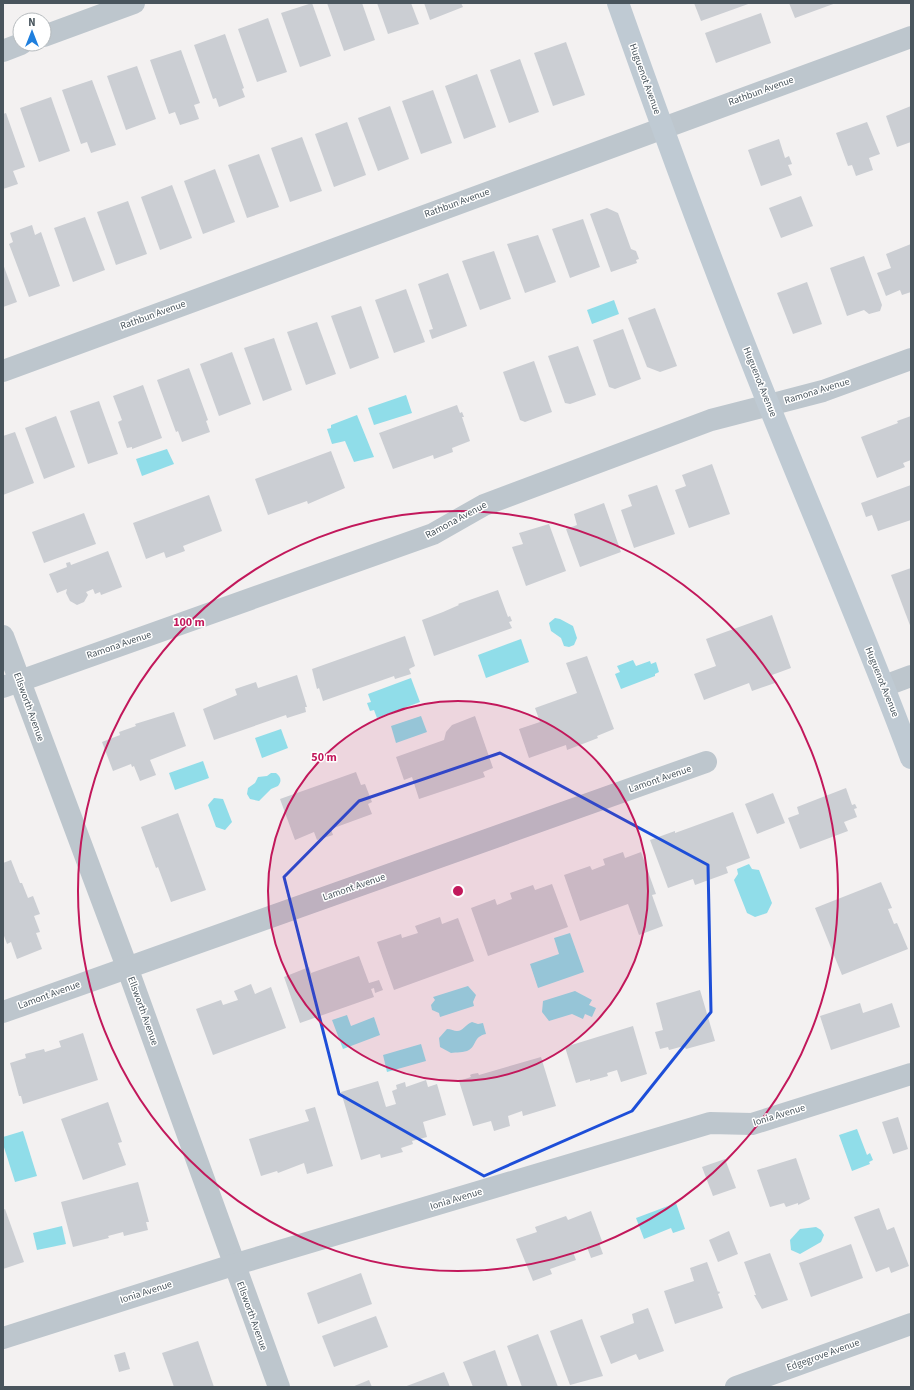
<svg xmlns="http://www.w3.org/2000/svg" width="914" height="1390" viewBox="0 0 914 1390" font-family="'Source Sans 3',sans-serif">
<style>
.water{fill:#90dde9}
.building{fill:#cbced3}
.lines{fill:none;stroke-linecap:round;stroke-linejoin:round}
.street{stroke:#bdc6cd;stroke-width:22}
.secondary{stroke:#bfcad3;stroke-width:22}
.marked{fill:none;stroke:#1d4ed8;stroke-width:3;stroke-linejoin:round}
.ring{fill:none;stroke:#c2185b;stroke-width:2}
.labels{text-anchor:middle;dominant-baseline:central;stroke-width:3;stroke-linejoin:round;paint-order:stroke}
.street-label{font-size:10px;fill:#49555d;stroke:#fff}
.centre{fill:#c2185b;stroke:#fff;stroke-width:2}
.ring-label{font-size:12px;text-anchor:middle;font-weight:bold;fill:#c2185b;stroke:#fff;stroke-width:3;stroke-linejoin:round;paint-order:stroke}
</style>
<rect width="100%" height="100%" fill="#f3f1f1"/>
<g class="water">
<polygon points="614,300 619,314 592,324 587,310"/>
<polygon points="406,395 412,413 374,425 368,408"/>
<polygon points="357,415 374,457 354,462 345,441 332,444 327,429 331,428 331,425"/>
<polygon points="167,449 174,464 142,476 136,459"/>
<polygon points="555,618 560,619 573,626 577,638 574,645 569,647 564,646 561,638 551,631 549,623"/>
<polygon points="521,639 529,662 486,678 478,655"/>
<polygon points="633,660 636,666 650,661 651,664 656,662 659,672 655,674 655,676 621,689 615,674 620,672 617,666"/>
<polygon points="411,678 420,702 377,718 374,710 370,711 367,703 371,702 368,694"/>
<polygon points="421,716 427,732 396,743 391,726"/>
<polygon points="281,729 288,748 262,758 255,738"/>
<polygon points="203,761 209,778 175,790 169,773"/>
<path d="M271,773H276C281,777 282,781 278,786L271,789L259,801L250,799L247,794L248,788L255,783L258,777L267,776Z"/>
<polygon points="214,798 223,799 232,822 225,830 216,827 208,805"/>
<polygon points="749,864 752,869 759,870 772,903 767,913 755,917 747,913 734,880 738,874 737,869"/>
<polygon points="570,933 584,972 538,988 530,964 559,954 554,938"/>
<polygon points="468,986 476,995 473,1002 474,1006 440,1017 439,1013 432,1010 431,1005 435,1000 433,997"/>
<polygon points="575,991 592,1000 589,1005 596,1008 592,1017 585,1014 583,1019 572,1014 549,1021 542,1012 543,1001"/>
<polygon points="347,1015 351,1026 374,1017 380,1035 343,1049 332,1020"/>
<path d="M472,1022L478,1024L483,1023L486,1034C473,1037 477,1045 469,1050C464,1053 456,1052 451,1053L440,1047L439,1038L447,1029C451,1029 454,1031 457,1031C463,1031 466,1024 472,1022Z"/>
<polygon points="421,1044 426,1061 387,1072 383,1055"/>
<polygon points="857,1129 867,1155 870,1153 873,1160 869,1162 870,1164 852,1171 839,1135"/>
<polygon points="23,1131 37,1176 15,1182 3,1144 3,1137"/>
<polygon points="676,1203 685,1229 673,1233 671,1228 644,1239 636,1218"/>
<polygon points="62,1226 66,1244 37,1250 33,1233"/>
<polygon points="816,1227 821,1230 824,1235 821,1242 800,1254 791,1250 790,1240 800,1229"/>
</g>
<g class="building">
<polygon points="312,3 331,56 300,67 281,13"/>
<polygon points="327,3 362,3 375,40 344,51"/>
<polygon points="377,3 411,3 419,24 388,34"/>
<polygon points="424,3 461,3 463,7 430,20"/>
<polygon points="694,3 751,3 701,21"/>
<polygon points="789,3 836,3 795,18"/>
<polygon points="761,13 771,43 716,63 705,33"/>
<polygon points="268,18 287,72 257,82 238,29"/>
<polygon points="225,34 244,88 242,89 245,97 219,107 216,98 213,99 194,45"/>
<polygon points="566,42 585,95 553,106 534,53"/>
<polygon points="181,50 200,103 194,105 199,119 180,125 175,112 169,114 150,60"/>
<polygon points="520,59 539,112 509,123 490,70"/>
<polygon points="137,66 156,119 126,130 107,76"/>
<polygon points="477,74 496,127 464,139 445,86"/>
<polygon points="92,80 116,145 91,153 87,142 81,144 62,90"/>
<polygon points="433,90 452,143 421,154 402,101"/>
<polygon points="51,97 70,151 39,162 20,108"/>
<polygon points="390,106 409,159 378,171 358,118"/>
<polygon points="911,106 911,142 897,147 886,116"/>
<polygon points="6,113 25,167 13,171 18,184 3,189 3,114"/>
<polygon points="347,122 366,175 334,187 315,134"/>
<polygon points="867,122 880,154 869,158 873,170 856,176 852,165 848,166 836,133"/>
<polygon points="302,137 322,191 290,202 271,148"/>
<polygon points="779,139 785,158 789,156 792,164 788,165 792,175 761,186 748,150"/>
<polygon points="259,154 279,207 247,218 228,165"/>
<polygon points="215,169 235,222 203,234 184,181"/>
<polygon points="172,185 192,238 160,250 141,197"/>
<polygon points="801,196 813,226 781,238 769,208"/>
<polygon points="128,201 147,254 116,265 97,212"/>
<polygon points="607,208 618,213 631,249 636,251 639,259 636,260 637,263 611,272 590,214"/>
<polygon points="85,217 105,270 73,282 54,228"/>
<polygon points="583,219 600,267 570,278 552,229"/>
<polygon points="32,225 35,235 41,232 60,286 29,297 9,244 13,242 10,233"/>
<polygon points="538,235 556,282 525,293 507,244"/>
<polygon points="911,244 911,292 902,295 900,290 886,296 877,273 891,268 886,254"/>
<polygon points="494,251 511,299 480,310 462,261"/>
<polygon points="864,256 882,305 880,311 869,314 864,310 847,316 830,268"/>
<polygon points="3,264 17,302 3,307"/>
<polygon points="448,273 467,326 432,339 429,330 433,329 418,284"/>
<polygon points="807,282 822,324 793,334 777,293"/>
<polygon points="406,289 425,342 394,353 375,300"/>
<polygon points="361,306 379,358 350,369 331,316"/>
<polygon points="655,308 677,366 660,372 647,367 628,318"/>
<polygon points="317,322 336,374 306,385 287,332"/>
<polygon points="623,329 641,379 615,389 609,387 593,340"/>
<polygon points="274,338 292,390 263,401 244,348"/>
<polygon points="578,346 596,395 570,404 565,403 548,356"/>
<polygon points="232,352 251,404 219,416 200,364"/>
<polygon points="534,361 552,412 525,422 520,420 503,372"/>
<polygon points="189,368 208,420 206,421 210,432 182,442 178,431 176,432 157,380"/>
<polygon points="143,385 162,438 132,449 132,447 127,448 118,422 122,420 113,396"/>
<polygon points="99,401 118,454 88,464 70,411"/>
<polygon points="457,405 460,413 462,412 464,417 462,417 470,441 452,448 453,452 434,459 433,455 393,469 379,433"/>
<polygon points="56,416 75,467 44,479 25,428"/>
<polygon points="911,416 911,460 903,463 905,467 877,478 861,437 898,423 897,421"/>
<polygon points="15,432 34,483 3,495 3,436"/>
<polygon points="331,451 345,488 308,504 307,501 268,515 255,479"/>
<polygon points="712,464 730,514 689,528 675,490 686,486 682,475"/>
<polygon points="657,485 675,534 634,548 621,510 632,506 628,495"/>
<polygon points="911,485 911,520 878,531 872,515 866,517 861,503"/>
<polygon points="209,495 222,531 183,546 185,551 166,558 164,552 146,559 133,523"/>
<polygon points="604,503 621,552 580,567 566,529 577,525 574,514"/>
<polygon points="84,513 96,544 44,563 32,532"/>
<polygon points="549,524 566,571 526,586 512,547 523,544 519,533"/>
<polygon points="108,551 122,587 101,595 100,592 95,594 93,589 86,592 88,595 84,602 77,605 70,601 66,593 67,589 57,593 49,574 67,567 66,563 70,562 71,565"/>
<polygon points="911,568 911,628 891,575"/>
<polygon points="498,590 508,617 510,616 512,621 509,622 512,628 434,656 422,620 443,612 459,605 458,604"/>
<polygon points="772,615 791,668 772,675 775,683 752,691 749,683 704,700 694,674 716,666 706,639"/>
<polygon points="405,636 415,666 409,669 411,674 395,679 394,676 323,701 319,688 317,689 312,669"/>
<polygon points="587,656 614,729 597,736 598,738 567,750 566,745 529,758 519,729 540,722 535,708 577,693 566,663"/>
<polygon points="297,675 307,707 305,707 306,712 287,718 286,715 214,740 203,709 237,695 235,689 256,682 258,688"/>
<polygon points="174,712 186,746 150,760 156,775 140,781 134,766 132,767 131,764 113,771 102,742 120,735 119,732 136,726 135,724"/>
<polygon points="475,716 493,768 483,772 485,777 419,799 412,777 404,780 396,757 444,740 446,732 452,725"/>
<polygon points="356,772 361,785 365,784 372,802 368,804 372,814 331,829 333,835 317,840 314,832 295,840 280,799"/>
<polygon points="846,788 852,805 855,804 857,808 854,809 857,817 844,822 848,831 800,849 788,818 799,814 797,807"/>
<polygon points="773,793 785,823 757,834 745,804"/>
<polygon points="733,812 750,858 726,867 728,873 695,885 693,879 668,888 650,840 675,831 675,833"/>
<polygon points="178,813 206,890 171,902 158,867 156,868 141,827"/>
<polygon points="623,852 625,858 641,852 656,894 652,895 663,926 639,935 628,904 580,921 564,875 590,866 592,870 605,865 603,859"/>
<polygon points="11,860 20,883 22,883 28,898 33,896 40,914 34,916 40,932 36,933 42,949 17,959 11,942 7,944 3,933 3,863"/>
<polygon points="881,882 892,908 888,909 894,924 897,923 908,949 842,975 815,908"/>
<polygon points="552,884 568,927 488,956 471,908 495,899 497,905 512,899 510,893 533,885 535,890"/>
<polygon points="440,917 442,924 458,918 474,961 394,990 377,942 401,934 402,938 418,933 415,926"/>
<polygon points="359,956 369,983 379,980 383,990 375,993 374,988 371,989 374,997 300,1023 284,977 309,967 311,973"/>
<polygon points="251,984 255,994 271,987 286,1028 213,1055 196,1009 221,1000 223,1005 238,1000 234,991"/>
<polygon points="700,990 715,1041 686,1049 684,1046 669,1050 668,1047 660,1049 655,1032 663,1030 656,1003"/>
<polygon points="860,1003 863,1013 892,1003 900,1027 831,1050 820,1016"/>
<polygon points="633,1026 647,1074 621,1082 617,1070 607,1073 608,1076 590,1081 590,1079 576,1083 565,1047"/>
<polygon points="83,1033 98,1080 23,1104 21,1096 19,1096 10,1063 26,1058 25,1054 44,1049 45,1052 61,1047 59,1041"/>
<polygon points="541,1057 556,1106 523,1116 522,1111 508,1116 510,1126 494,1131 491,1121 473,1126 459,1081 471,1077 470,1075 472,1074 478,1073 479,1075"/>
<polygon points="426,1080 428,1087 437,1084 446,1115 423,1122 427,1137 412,1141 413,1144 401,1148 403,1152 381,1158 380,1154 361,1160 341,1092 378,1081 386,1107 396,1104 392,1091 397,1089 396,1085 405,1082 406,1087"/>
<polygon points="108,1102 122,1142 118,1143 126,1165 83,1180 61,1119"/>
<polygon points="315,1107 333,1166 307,1174 304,1163 278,1173 277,1171 261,1176 249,1139 309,1121 305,1110"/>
<polygon points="898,1117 908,1149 893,1154 882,1122"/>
<polygon points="796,1158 810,1199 798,1205 798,1203 786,1207 784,1203 770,1207 757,1170"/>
<polygon points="725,1159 736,1188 713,1196 702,1167"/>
<polygon points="138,1182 149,1222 146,1222 148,1230 124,1236 123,1232 108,1236 109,1238 73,1247 61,1202"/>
<polygon points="879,1208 887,1230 894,1227 909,1266 891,1273 889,1267 876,1272 854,1217"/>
<polygon points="5,1209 24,1262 3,1269 3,1210"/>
<polygon points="591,1211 602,1241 599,1243 603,1254 591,1258 587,1247 573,1252 576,1260 550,1269 552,1274 533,1281 516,1239 537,1232 535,1227 566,1216 568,1220"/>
<polygon points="729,1231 738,1254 718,1262 709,1240"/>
<polygon points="851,1244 863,1278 811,1297 799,1263"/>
<polygon points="770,1253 788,1300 762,1309 754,1295 756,1295 744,1262"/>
<polygon points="707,1262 718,1292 719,1291 720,1293 718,1294 723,1308 675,1324 664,1291 694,1281 690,1268"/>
<polygon points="361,1273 372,1304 318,1324 307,1293"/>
<polygon points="648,1308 664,1351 639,1360 636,1354 611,1364 600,1336 634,1323 632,1314"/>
<polygon points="376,1316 388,1347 334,1367 322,1336"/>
<polygon points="582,1319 603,1376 570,1385 550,1331"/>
<polygon points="538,1334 558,1387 522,1387 507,1346"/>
<polygon points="198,1341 214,1387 174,1387 162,1353"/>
<polygon points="495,1350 508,1387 473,1387 463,1362"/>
<polygon points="125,1352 130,1369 119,1372 114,1355"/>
<polygon points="444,1372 450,1387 404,1387"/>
<polygon points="369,1380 372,1387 352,1387"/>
</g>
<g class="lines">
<g class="street">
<polyline points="44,36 134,3"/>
<polyline points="3,51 21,44"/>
<polyline points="3,371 911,37"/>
<polyline points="3,636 127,967 279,1387"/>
<polyline points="884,686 911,676"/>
<polyline points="3,687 433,534 484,505 711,420 823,391 911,359"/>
<polyline points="3,1012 706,762"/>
<polyline points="3,1338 233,1265 710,1123 752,1124 911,1074"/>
<polyline points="736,1387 911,1324"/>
</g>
<path class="secondary" d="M618,3C660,122 703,240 750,358C802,491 861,623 911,758"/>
</g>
<path class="marked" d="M500,753L708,865L711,1012L632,1111L484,1176L339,1094L284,877L359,801Z"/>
<circle cx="458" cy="891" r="190" fill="#c2185b" fill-opacity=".12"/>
<g class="ring">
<circle cx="458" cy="891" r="190"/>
<circle cx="458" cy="891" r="380"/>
</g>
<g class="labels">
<g class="street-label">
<text transform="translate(645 79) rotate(70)">Huguenot Avenue</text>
<text transform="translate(761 91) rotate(-20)">Rathbun Avenue</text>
<text transform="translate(457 203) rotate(-20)">Rathbun Avenue</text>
<text transform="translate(153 315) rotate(-20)">Rathbun Avenue</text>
<text transform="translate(760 382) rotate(68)">Huguenot Avenue</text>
<text transform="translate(817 391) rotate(-17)">Ramona Avenue</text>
<text transform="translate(456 520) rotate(-28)">Ramona Avenue</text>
<text transform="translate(119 645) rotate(-19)">Ramona Avenue</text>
<text transform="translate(882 682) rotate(68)">Huguenot Avenue</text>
<text transform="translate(29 707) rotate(70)">Ellsworth Avenue</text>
<text transform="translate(660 779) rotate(-19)">Lamont Avenue</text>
<text transform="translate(354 887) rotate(-19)">Lamont Avenue</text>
<text transform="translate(49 995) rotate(-20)">Lamont Avenue</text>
<text transform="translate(143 1011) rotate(70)">Ellsworth Avenue</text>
<text transform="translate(779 1115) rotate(-17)">Ionia Avenue</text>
<text transform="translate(456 1199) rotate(-17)">Ionia Avenue</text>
<text transform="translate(146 1292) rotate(-18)">Ionia Avenue</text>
<text transform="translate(252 1316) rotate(70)">Ellsworth Avenue</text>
<text transform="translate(823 1355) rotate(-20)">Edgegrove Avenue</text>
</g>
</g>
<circle cx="458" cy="891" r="6" class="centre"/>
<g class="ring-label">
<text x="189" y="626">100 m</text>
<text x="324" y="761">50 m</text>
</g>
<rect width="914" height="1390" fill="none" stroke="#49555d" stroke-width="8"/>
<g transform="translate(32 32)"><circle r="19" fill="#ffffff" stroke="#b6bbbe"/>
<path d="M0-3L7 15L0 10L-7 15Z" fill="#1f7fde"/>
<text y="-6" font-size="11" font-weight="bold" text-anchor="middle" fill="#49555d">N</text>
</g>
</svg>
